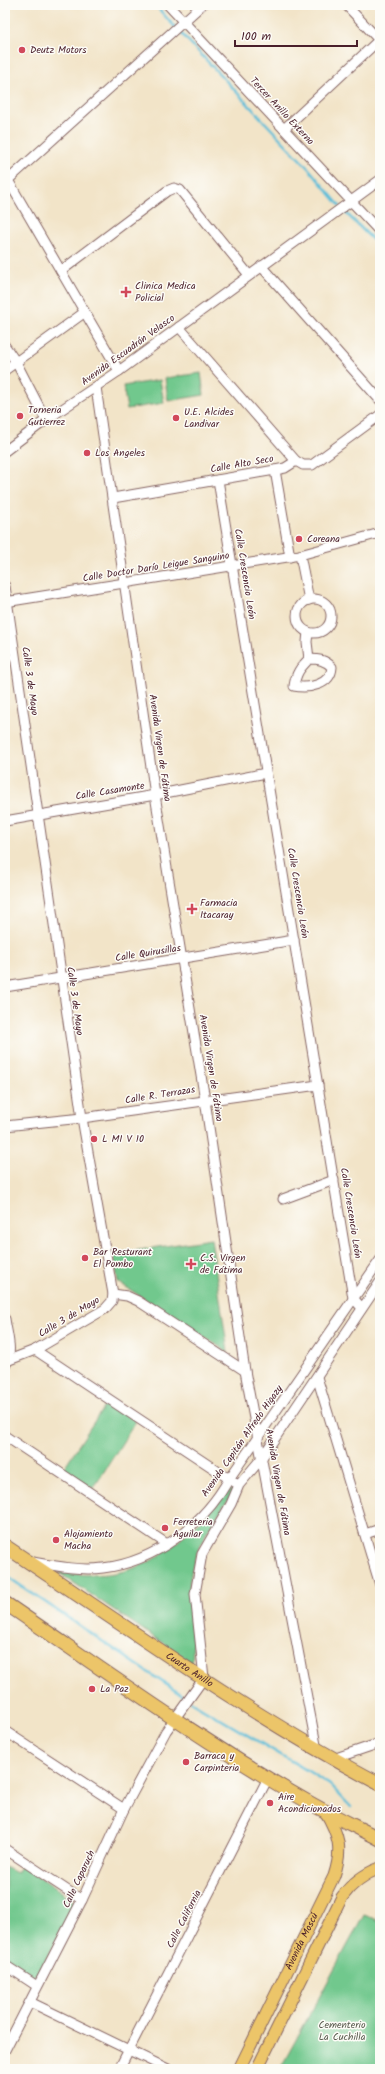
<svg xmlns="http://www.w3.org/2000/svg" width="385" height="2074" viewBox="0 0 385 2074" font-family="Kalam,sans-serif">
<style>
.green{fill:#71c88d;stroke:#5e745c}
.lines{fill:none;stroke-linecap:round;stroke-linejoin:round}
.stream{stroke:#5bbed9;stroke-width:2.5}
.minor-casing{stroke:#856462;stroke-width:11}
.major-casing{stroke:#856462;stroke-width:13}
.highway-casing{stroke:#856462;stroke-width:15}
.minor{stroke:#fff;stroke-width:9}
.major{stroke:#ecc569;stroke-width:11}
.highway{stroke:#ecc569;stroke-width:13}
.poi-dot{fill:#d1495b;stroke:#fdfcf7;stroke-width:1.5}
.labels{text-anchor:middle;dominant-baseline:central;stroke-width:3;stroke-linejoin:round;paint-order:stroke}
.poi-label{font-size:10px;fill:#4a1f2b;stroke:#fdfcf7;text-anchor:start}
.street-label{font-size:10px;fill:#4a1f2b;stroke:#fdfcf7}
.park-label{font-size:10px;fill:#585a4d;stroke:#fdfcf7}
</style>
<rect width="100%" height="100%" fill="#fdfcf7"/>
<filter id="ink" filterUnits="userSpaceOnUse"><feTurbulence type="fractalNoise" baseFrequency=".025" numOctaves="2"/><feDisplacementMap in="SourceGraphic" scale="8" xChannelSelector="R" yChannelSelector="G"/><feConvolveMatrix kernelMatrix="1 2 1 2 8 2 1 2 1" color-interpolation-filters="sRGB"/></filter>
<filter id="wash" filterUnits="userSpaceOnUse"><feTurbulence type="fractalNoise" baseFrequency=".012" numOctaves="4" result="noise"/><feDisplacementMap in="SourceGraphic" scale="16" xChannelSelector="R" yChannelSelector="G"/><feGaussianBlur stdDeviation="0.9" result="paint"/><feColorMatrix in="noise" values="0 0 0 0 0 0 0 0 0 0 0 0 0 0 0 0 0 1.4 0 .05"/><feComposite in="paint" operator="in"/></filter>
<g filter="url(#wash)">
<rect width="100%" height="100%" fill="#f2e4c8"/>
<g class="green">
<polygon points="201,373 204,395 168,401 165,378"/>
<polygon points="160,380 164,403 127,409 123,386"/>
<polygon points="211,1239 228,1352 118,1282 113,1254"/>
<polygon points="107,1402 136,1421 93,1489 63,1469"/>
<path d="M238,1485C213,1523 188,1551 189,1599C189,1621 195,1641 192,1663L58,1572C149,1586 173,1546 231,1489Z"/>
<path d="M22,1865L72,1899L74,1903L73,1909L39,1973C29,1981 15,1967 5,1961V1867L17,1873Z"/>
<polygon points="364,1915 380,1921 380,2069 280,2069"/>
</g>
<g class="lines">
<g class="stream">
<polyline points="155,5 175,27"/>
<polyline points="178,30 309,169 340,206"/>
<polyline points="343,210 380,247"/>
<polyline points="5,1575 186,1698"/>
<polyline points="190,1701 308,1771 330,1785 351,1807"/>
</g>
</g>
</g>
<g filter="url(#ink)">
<g class="lines">
<g class="minor-casing">
<g id="minor">
<polyline points="168,5 380,232"/>
<polyline points="346,5 380,41"/>
<polyline points="284,129 380,39"/>
<polyline points="5,175 119,371"/>
<polyline points="8,180 202,5"/>
<polyline points="261,266 380,400"/>
<polyline points="61,271 167,191 174,188 180,190 249,275"/>
<polyline points="179,327 296,461"/>
<polyline points="5,346 16,362 46,420"/>
<polyline points="5,370 85,312"/>
<polyline points="96,387 155,795 205,1100 245,1371 317,1750"/>
<polyline points="5,451 46,420 119,371 380,180"/>
<polyline points="275,470 290,557"/>
<polyline points="218,480 353,1298 362,1308"/>
<polyline points="113,498 275,470 285,468 296,461 303,465 312,465 380,415"/>
<polyline points="300,555 309,600"/>
<polyline points="5,586 82,1118 113,1294 112,1301 105,1309 35,1350 9,1360"/>
<circle cx="314" cy="616" r="17"/>
<polyline points="5,602 300,555 380,533"/>
<polyline points="308,632 307,642 309,659"/>
<path d="M309,659C319,659 325,660 332,667C331,685 309,689 294,686C296,673 300,668 309,659Z"/>
<polyline points="5,821 155,795 266,773"/>
<polyline points="5,987 294,940"/>
<polyline points="5,1126 82,1118 318,1085"/>
<polyline points="283,1199 334,1180"/>
<polyline points="113,1294 127,1296 138,1301 245,1371"/>
<path d="M5,1319C7,1334 14,1353 5,1366"/>
<polyline points="35,1350 234,1482"/>
<polyline points="317,1377 380,1585"/>
<polyline points="5,1436 167,1544"/>
<polyline points="365,1534 380,1529"/>
<path d="M33,1562C55,1566 80,1571 103,1568C155,1562 204,1524 229,1479L380,1260"/>
<polyline points="5,1731 124,1809"/>
<polyline points="333,1759 380,1743"/>
<polyline points="5,1849 82,1900"/>
<polyline points="5,1965 37,1986"/>
<polyline points="30,2002 168,2069"/>
<polyline points="5,2050 82,1900 124,1809 166,1731 204,1678 195,1594 202,1554 231,1504 239,1485 261,1459 380,1282"/>
<polyline points="119,2069 268,1778"/>
</g>
</g>
<g class="major-casing">
<g id="major">
<path id="s1" d="M239,2069L334,1876C343,1849 339,1835 325,1811"/>
<path d="M257,2069L342,1897C352,1883 364,1874 380,1868"/>
</g>
</g>
<g class="highway-casing">
<g id="highway">
<path id="s2" d="M5,1546C128,1628 249,1715 380,1784"/>
<path d="M5,1603C105,1671 204,1743 310,1803C333,1816 357,1827 380,1839"/>
</g>
</g>
<use href="#minor" class="minor"/>
<use href="#major" class="major"/>
<use href="#highway" class="highway"/>
</g>
</g>
<g class="poi-dot">
<circle cx="22" cy="50" r="4"/>
<path d="M124 286h4v4h4v4h-4v4h-4v-4h-4v-4h4z"/>
<circle cx="20" cy="416" r="4"/>
<circle cx="176" cy="418" r="4"/>
<circle cx="87" cy="453" r="4"/>
<circle cx="299" cy="539" r="4"/>
<path d="M190 903h4v4h4v4h-4v4h-4v-4h-4v-4h4z"/>
<circle cx="94" cy="1139" r="4"/>
<circle cx="85" cy="1258" r="4"/>
<path d="M189 1258h4v4h4v4h-4v4h-4v-4h-4v-4h4z"/>
<circle cx="165" cy="1528" r="4"/>
<circle cx="56" cy="1540" r="4"/>
<circle cx="92" cy="1689" r="4"/>
<circle cx="186" cy="1762" r="4"/>
<circle cx="270" cy="1803" r="4"/>
</g>
<g class="labels">
<g class="poi-label">
<text x="30" y="50">Deutz Motors</text>
<text x="135" y="286">Clinica Medica<tspan x="135" dy="12">Policial</tspan></text>
<text x="28" y="410">Torneria<tspan x="28" dy="12">Gutierrez</tspan></text>
<text x="184" y="412">U.E. Alcides<tspan x="184" dy="12">Landivar</tspan></text>
<text x="95" y="453">Los Angeles</text>
<text x="307" y="539">Coreana</text>
<text x="200" y="903">Farmacia<tspan x="200" dy="12">Itacaray</tspan></text>
<text x="102" y="1139">L MI V 10</text>
<text x="93" y="1252">Bar Resturant<tspan x="93" dy="12">El Pombo</tspan></text>
<text x="200" y="1258">C.S. Virgen<tspan x="200" dy="12">de Fátima</tspan></text>
<text x="173" y="1522">Ferreteria<tspan x="173" dy="12">Aguilar</tspan></text>
<text x="64" y="1534">Alojamiento<tspan x="64" dy="12">Macha</tspan></text>
<text x="100" y="1689">La Paz</text>
<text x="194" y="1756">Barraca y<tspan x="194" dy="12">Carpinteria</tspan></text>
<text x="278" y="1797">Aire<tspan x="278" dy="12">Acondicionados</tspan></text>
</g>
<g class="street-label">
<text transform="translate(282 111) rotate(47)">Tercer Anillo Externo</text>
<text transform="translate(128 350) rotate(-36)">Avenida Escuadrón Velasco</text>
<text transform="translate(242 464) rotate(-10)">Calle Alto Seco</text>
<text transform="translate(156 567) rotate(-9)">Calle Doctor Darío Leigue Sanguino</text>
<text transform="translate(245 574) rotate(81)">Calle Crescencio León</text>
<text transform="translate(30 681) rotate(82)">Calle 3 de Mayo</text>
<text transform="translate(160 748) rotate(82)">Avenida Virgen de Fátima</text>
<text transform="translate(110 791) rotate(-9)">Calle Casamonte</text>
<text transform="translate(298 893) rotate(81)">Calle Crescencio León</text>
<text transform="translate(148 953) rotate(-9)">Calle Quirusillas</text>
<text transform="translate(75 1001) rotate(82)">Calle 3 de Mayo</text>
<text transform="translate(211 1068) rotate(81)">Avenida Virgen de Fátima</text>
<text transform="translate(160 1095) rotate(-9)">Calle R. Terrazas</text>
<text transform="translate(351 1213) rotate(81)">Calle Crescencio León</text>
<text transform="translate(69 1317) rotate(-31)">Calle 3 de Mayo</text>
<text transform="translate(242 1441) rotate(-55)">Avenida Capitán Alfredo Higazy</text>
<text transform="translate(278 1482) rotate(80)">Avenida Virgen de Fátima</text>
<text stroke="none"><textPath href="#s2" startOffset="222">Cuarto Anillo</textPath></text>
<text transform="translate(79 1879) rotate(-65)">Calle Caparuch</text>
<text transform="translate(184 1919) rotate(-63)">Calle California</text>
<text stroke="none"><textPath href="#s1" startOffset="142">Avenida Moscú</textPath></text>
</g>
<g class="park-label">
<text x="342" y="2025">Cementerio<tspan x="342" dy="12">La Cuchilla</tspan></text>
</g>
</g>
<rect width="385" height="2074" fill="none" stroke="#fdfcf7" stroke-width="20"/>
<path d="M235 40v6h122v-6" fill="none" stroke="#4a1f2b" stroke-width="2"/>
<text x="241" y="40" font-size="12" fill="#4a1f2b" stroke="#fdfcf7" stroke-width="3" paint-order="stroke">100 m</text>
</svg>
